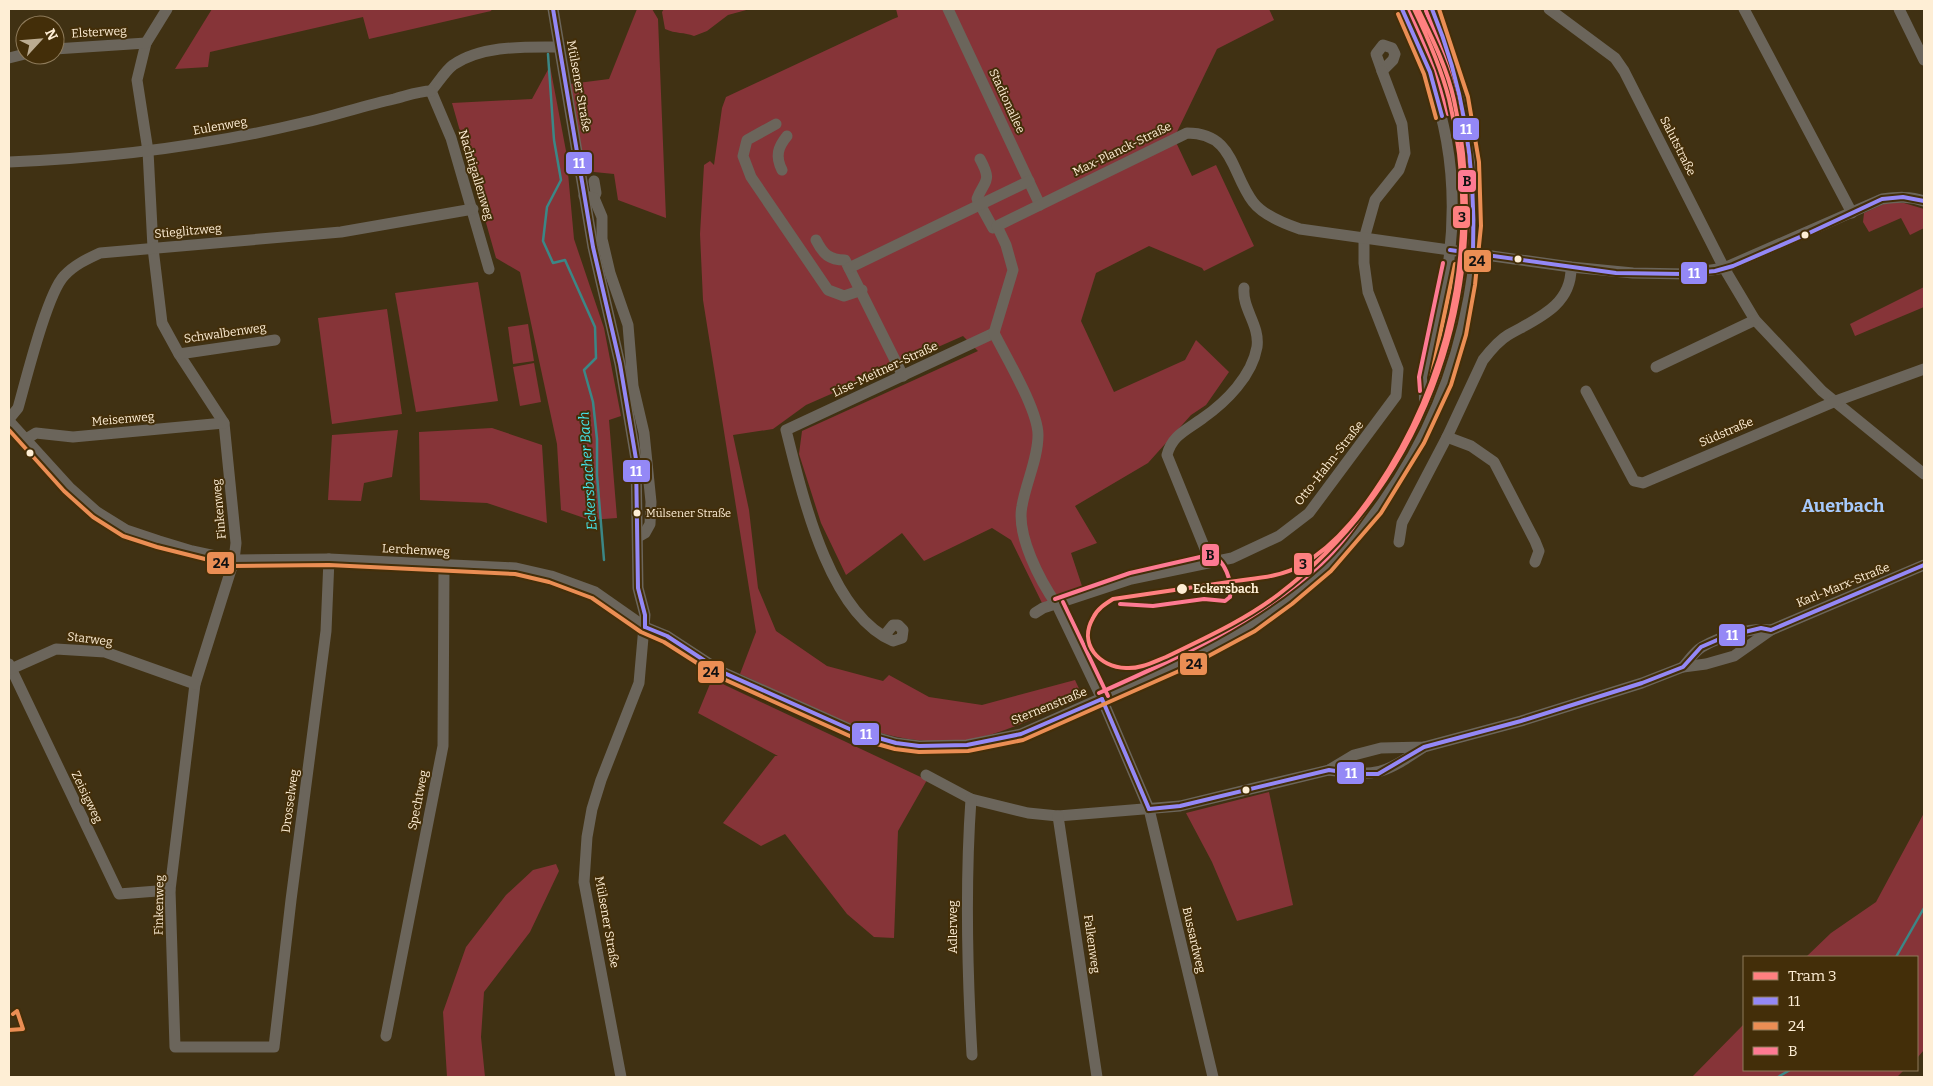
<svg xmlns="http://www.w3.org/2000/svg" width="1933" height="1086" viewBox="0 0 1933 1086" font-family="Bitter,serif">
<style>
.green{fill:#863438}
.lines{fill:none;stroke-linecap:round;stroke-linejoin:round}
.stream{stroke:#3b8786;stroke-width:2.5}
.minor{stroke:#6b655b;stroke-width:11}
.bus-1-casing{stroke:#432e09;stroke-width:8}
.bus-2-casing{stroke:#432e09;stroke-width:8}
.bus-3-casing{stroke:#432e09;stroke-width:8}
.bus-1{stroke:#9488f6;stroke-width:4}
.bus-2{stroke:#eb8e54;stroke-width:4}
.bus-3{stroke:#fe7a93;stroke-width:4}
.tram-1-casing{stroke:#432e09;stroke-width:8}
.tram-1{stroke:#ff8080;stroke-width:4}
.bus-dot{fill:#feeed5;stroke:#432e09;stroke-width:2}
.labels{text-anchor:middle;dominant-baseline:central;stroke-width:4;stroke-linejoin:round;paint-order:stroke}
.bus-label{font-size:11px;fill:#feeed5;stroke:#432e09;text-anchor:start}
.street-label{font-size:12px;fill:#feeed5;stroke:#432e09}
.stop-label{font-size:12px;font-weight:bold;fill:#feeed5;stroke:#432e09;text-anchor:start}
.water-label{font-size:14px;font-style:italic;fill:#45eaef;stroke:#432e09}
.district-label{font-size:18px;font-weight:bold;fill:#a6c9fb;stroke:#432e09}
.line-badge{stroke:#432e09;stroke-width:2}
.badge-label{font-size:14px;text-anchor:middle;font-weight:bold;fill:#fff}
.pale-badge-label{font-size:14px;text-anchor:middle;font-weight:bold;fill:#111}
</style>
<rect width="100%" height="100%" fill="#403113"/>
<g class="green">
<polygon points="212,9 492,9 491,11 369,39 363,17 210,52 208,67 175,69"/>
<polygon points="637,9 652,9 658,19 666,218 618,200 614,174 584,171 570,84 609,79"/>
<path d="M664,9H750L728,15L707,31L694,36C684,32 676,34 665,29L662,12Z"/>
<path d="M896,9H1269L1274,20L1217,49L1174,138L1192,176L1216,165L1254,246L1204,271L1202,268L1149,246L1096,273L1081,321L1114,392L1185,360L1196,340L1229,372L1206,405L1191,415L1148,463L1075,506L1097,543L1071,553L1083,589L1042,603L1011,540L992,528L924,561L902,533L846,575L821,523L799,454L802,431L978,351L963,336L806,405L773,429L733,435L749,510L758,588L776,631L827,666L883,681L889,675L929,697L982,705L1075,680L1082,695C1052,711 1002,735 968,740C886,751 812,707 740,674L756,632L703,300L700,234L704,165L710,161L714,165L722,108L726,97L893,19L898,17Z"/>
<polygon points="550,66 566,151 574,239 604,328 621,416 609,420 617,518 590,520 561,510 557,444 520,272 496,258 452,103 532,99"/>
<polygon points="1886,203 1904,203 1924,209 1924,228 1910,235 1901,218 1869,232 1863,222 1864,213"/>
<polygon points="478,282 498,401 416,412 395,293"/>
<polygon points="1924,287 1924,307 1855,336 1850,324"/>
<polygon points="387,309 402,414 332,424 318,318"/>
<polygon points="528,324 534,361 513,364 508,327"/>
<polygon points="534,363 541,402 520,406 513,367"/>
<polygon points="492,428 542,445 547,523 487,503 420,500 419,432"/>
<polygon points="398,430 392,477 364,483 361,501 328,500 332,435"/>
<polygon points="712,679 927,780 898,831 894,938 874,937 847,914 785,834 761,846 723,823 775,756 778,756 698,713"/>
<polygon points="1269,792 1293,905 1237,921 1212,862 1186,813"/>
<polygon points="1924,813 1924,1050 1917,1058 1917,957 1806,957 1831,933 1876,902"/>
<polygon points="556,864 559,871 530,932 484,992 481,1037 485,1077 447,1077 443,1012 466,947 506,895 533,870"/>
<polygon points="1744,1024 1744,1070 1904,1070 1897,1077 1692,1077"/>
</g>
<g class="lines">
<g class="stream">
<polyline points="548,54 554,140 561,180 547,207 543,241 553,263 565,260 595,327 596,358 584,370 593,402 597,439 597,475 604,560"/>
<polyline points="1896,957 1924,908"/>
<polyline points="1778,1077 1790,1070"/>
</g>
<g class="minor">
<polyline points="167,9 146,43 137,80 148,151 153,248 162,323 179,354 224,423 236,543 234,560 195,684 170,890 175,1047 274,1047 291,900 326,631 329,559"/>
<polyline points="553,9 593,247 620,364 636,459 638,588 645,615 639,683 601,780 592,809 587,837 584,882 621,1077"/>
<polyline points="948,9 1040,205"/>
<path d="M1402,9C1445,102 1463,177 1446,280C1441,312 1429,344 1425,376C1423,391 1426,406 1424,422"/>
<polyline points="1549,9 1615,58 1624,71 1724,268 1755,320 1822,391 1924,474"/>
<polyline points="1744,9 1852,213"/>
<polyline points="1899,9 1924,60"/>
<polygon points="1383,45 1392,48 1395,54 1393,60 1382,71 1376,54"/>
<polyline points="55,49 146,43"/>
<polyline points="9,58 25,54"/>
<polyline points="431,91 451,138 489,269"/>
<path d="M431,91C438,83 445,71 453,65C482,45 525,47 559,47"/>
<polyline points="776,124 747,140 743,156 751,177 828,290 844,296 862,290"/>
<path d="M980,159C993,183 984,180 977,199L993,228"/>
<path d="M9,162C108,158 206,146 302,123C333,116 363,106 394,99C406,96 419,91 431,91"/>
<path d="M782,170C775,156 778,147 787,136"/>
<polyline points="594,181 596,193 594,198"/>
<polyline points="584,196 594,198 602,217 602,239 610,273 628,325 633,386 644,433 651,502 650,524 645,533 638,537"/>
<path d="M816,240C823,254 829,260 845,260L903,376"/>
<polyline points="849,268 1029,181"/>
<polyline points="179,354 275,340"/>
<polyline points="1656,367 1755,320"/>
<polyline points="1586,391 1634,481 1643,483 1836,401 1924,369"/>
<path d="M9,419L18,408C26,380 47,294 64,276C74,265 87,259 100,253L341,232L473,209"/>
<polyline points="9,421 69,487 97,512 126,530 159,541 192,551 234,560 329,559 516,568 551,576 595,592 645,627 667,636 722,672 854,731 896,743 919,746 967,745 1021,734 1185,661 1252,625 1288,599 1327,567 1376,509 1419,440 1445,382 1460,333 1469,284 1475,226 1473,163 1462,98 1432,9"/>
<polyline points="1447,437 1471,446 1494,462 1535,541 1539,551 1535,562"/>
<polyline points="26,439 36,433 73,437 224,423"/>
<path d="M1399,542L1402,523L1447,437L1483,360C1490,351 1498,341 1508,335C1536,319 1572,306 1571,267"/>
<path d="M1210,561L1167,455C1172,435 1187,430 1203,418C1226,402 1252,376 1257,347C1260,325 1242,309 1244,288"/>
<polyline points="1035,613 1043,608 1131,579 1232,558 1279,536 1309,513 1396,396 1398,369 1368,292 1364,263 1364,239 1375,200 1399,170 1405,153 1402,124 1382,71"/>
<path d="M884,636L893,625H898L903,630L902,638L893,641C828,613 802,493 786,430L994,333"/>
<polyline points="9,664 119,894 170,890"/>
<path d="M1683,667C1689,660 1695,651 1702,647C1721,636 1750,627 1771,630"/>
<polyline points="11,669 56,649 105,652 195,684"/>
<path d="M1329,770C1379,777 1383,774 1424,747"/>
<polyline points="926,775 971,799 1028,813 1058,816 1180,806 1329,770 1354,755 1381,748 1424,747 1521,721 1642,683 1683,667 1706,664 1734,656 1771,630 1924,565"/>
<path d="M971,799C965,884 967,969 972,1055"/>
<polyline points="1058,816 1097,1077"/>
<polyline points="386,1036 443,746 444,566"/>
<path d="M1213,1077L1149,809L1102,699L1057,605C1040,581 1016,535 1022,506C1026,482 1038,459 1038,435C1038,410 1006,357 994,333L1013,270L1006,245L997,226L1187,133C1234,133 1231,173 1253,202C1263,215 1285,224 1300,229L1571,267L1633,273L1686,274L1724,268L1882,199C1897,197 1910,196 1924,201"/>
</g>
<g class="bus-1-casing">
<g id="bus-1">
<polyline points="553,9 593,247 620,364 636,459 638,588 645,615 645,627"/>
<polyline points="1402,9 1430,72 1442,116"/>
<path d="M1432,9C1465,88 1476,168 1473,253"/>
<polyline points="1450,250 1616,273 1683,274 1715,271 1733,266 1809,233 1882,199 1903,197 1924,201"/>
<polyline points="645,627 667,636 722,672 854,731 896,743 919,746 967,745 1021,734 1102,699"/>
<polyline points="1102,699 1149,809"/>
<polyline points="1149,809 1180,806 1329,770 1356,774 1378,774 1424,747 1521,721 1642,683 1683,667 1701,647 1724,637 1761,628 1771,630 1924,565"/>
</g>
</g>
<g class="bus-2-casing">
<g id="bus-2">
<polyline points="1398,14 1424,74 1436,118"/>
<polyline points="1432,389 1431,378 1455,264"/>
<polyline points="9,430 64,491 93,517 123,536 157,547 233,566 329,565 515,574 549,582 592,598 641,632 664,642 719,677 852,737 895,749 919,752 968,751 1023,740 1188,667 1255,631 1292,604 1331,571 1381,513 1424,443 1451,385 1466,335 1475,285 1481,226 1479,162 1468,97 1439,9"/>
<polyline points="9,1030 23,1029 17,1011 13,1014"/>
</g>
</g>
<g class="bus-3-casing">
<g id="bus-3">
<polyline points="1409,9 1436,70 1448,114"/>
<polyline points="1420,391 1419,377 1443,263"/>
<path d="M1055,599L1130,573L1209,555C1225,558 1233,583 1230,597L1225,601L1204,599L1153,606L1120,604"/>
<polyline points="1063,602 1108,696"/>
<path d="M1099,693C1178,658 1257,622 1321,564C1342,545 1358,520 1375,497C1461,378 1490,218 1450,76C1444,54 1434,32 1426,11"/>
</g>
</g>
<use href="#bus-1" class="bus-1"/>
<use href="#bus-2" class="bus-2"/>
<use href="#bus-3" class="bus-3"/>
<g class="tram-1-casing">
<path id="tram-1" d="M1414,9C1428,38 1441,68 1449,99C1480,225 1456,359 1389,469C1366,506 1339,544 1300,566C1278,578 1253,578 1229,582C1190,588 1152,593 1113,599C1105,604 1097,609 1093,618C1078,644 1099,667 1126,668C1140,669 1153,662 1166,657C1205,638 1245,620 1279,594C1429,480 1495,281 1454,100C1447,68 1432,38 1418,9"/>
</g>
<use href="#tram-1" class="tram-1"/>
</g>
<g class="bus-dot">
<circle cx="1805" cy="235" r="4.5"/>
<circle cx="1518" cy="259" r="4.5"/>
<circle cx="30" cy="453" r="4.5"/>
<circle cx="637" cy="513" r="4.5"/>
<circle cx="1182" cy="589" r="6"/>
<circle cx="1246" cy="790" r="4.5"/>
</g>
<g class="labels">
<g class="bus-label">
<text x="646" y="513">Mülsener Straße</text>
</g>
<g class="street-label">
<text transform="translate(99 32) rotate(-3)">Elsterweg</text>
<text transform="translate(579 86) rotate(80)">Mülsener Straße</text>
<text transform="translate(1007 101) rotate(65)">Stadionallee</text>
<text transform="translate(220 126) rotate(-10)">Eulenweg</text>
<text transform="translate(1678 146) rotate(63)">Salutstraße</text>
<text transform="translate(1122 149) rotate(-26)">Max-Planck-Straße</text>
<text transform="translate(476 175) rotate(73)">Nachtigallenweg</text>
<text transform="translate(188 231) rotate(-5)">Stieglitzweg</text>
<text transform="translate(225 333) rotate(-8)">Schwalbenweg</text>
<text transform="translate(885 369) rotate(-25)">Lise-Meitner-Straße</text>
<text transform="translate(123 419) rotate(-5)">Meisenweg</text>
<text transform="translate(1726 432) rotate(-23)">Südstraße</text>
<text transform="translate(1329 463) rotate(-52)">Otto-Hahn-Straße</text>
<text transform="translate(219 509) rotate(-95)">Finkenweg</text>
<text transform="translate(416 550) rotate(3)">Lerchenweg</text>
<text transform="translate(1843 585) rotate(-22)">Karl-Marx-Straße</text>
<text transform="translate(90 639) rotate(7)">Starweg</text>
<text transform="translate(1049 706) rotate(-22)">Sternenstraße</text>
<text transform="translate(87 797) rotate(64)">Zeisigweg</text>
<text transform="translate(418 800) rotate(-79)">Spechtweg</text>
<text transform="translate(290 801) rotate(-82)">Drosselweg</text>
<text transform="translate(159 905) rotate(-89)">Finkenweg</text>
<text transform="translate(607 922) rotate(80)">Mülsener Straße</text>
<text transform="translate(953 927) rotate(-90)">Adlerweg</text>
<text transform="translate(1194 940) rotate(77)">Bussardweg</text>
<text transform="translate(1092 944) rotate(82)">Falkenweg</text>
</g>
<g class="stop-label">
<text x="1193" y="589">Eckersbach</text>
</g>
<g class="water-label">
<text transform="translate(588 471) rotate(-94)">Eckersbacher Bach</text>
</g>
<g class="district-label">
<text x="1843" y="506">Auerbach</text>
</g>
</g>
<g class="line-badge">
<rect x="1452" y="117" width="28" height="24" rx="5" fill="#9488f6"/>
<rect x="565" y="151" width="28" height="24" rx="5" fill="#9488f6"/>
<rect x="1457" y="169" width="20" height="24" rx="5" fill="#fe7a93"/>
<rect x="1452" y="205" width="19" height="24" rx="5" fill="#ff8080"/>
<rect x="1463" y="249" width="29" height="24" rx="5" fill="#eb8e54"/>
<rect x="1680" y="261" width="28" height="24" rx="5" fill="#9488f6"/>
<rect x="622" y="459" width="29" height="24" rx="5" fill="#9488f6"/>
<rect x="1201" y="543" width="19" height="24" rx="5" fill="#fe7a93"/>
<rect x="206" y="551" width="29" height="24" rx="5" fill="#eb8e54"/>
<rect x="1293" y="552" width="20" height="24" rx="5" fill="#ff8080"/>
<rect x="1718" y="623" width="28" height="24" rx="5" fill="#9488f6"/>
<rect x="1179" y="652" width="29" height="24" rx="5" fill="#eb8e54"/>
<rect x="697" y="660" width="28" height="24" rx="5" fill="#eb8e54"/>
<rect x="851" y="722" width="29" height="24" rx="5" fill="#9488f6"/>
<rect x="1336" y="761" width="29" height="24" rx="5" fill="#9488f6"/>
</g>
<g class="badge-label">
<text x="1466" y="134">11</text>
<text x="579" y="168">11</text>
<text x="1694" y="278">11</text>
<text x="636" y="476">11</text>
<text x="1732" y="640">11</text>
<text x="866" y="739">11</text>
<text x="1351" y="778">11</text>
</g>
<g class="pale-badge-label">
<text x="1467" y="186">B</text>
<text x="1462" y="222">3</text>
<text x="1477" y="266">24</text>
<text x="1210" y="560">B</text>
<text x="221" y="568">24</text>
<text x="1303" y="569">3</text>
<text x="1194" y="669">24</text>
<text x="711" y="677">24</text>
</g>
<rect width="1933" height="1086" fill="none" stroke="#feeed5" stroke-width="20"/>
<rect x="1743" y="956" width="175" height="115" fill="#432e09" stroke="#8e7b5b"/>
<rect x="1753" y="972" width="25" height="8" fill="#ff8080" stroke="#8e7b5b"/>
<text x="1788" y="981" font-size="15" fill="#feeed5">Tram 3</text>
<rect x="1753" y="997" width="25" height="8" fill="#9488f6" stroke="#8e7b5b"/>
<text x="1788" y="1006" font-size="15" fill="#feeed5">11</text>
<rect x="1753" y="1022" width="25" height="8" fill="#eb8e54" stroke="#8e7b5b"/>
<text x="1788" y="1031" font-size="15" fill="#feeed5">24</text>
<rect x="1753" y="1047" width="25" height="8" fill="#fe7a93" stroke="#8e7b5b"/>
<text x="1788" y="1056" font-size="15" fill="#feeed5">B</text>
<g transform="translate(40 40) rotate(64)"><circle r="24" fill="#432e09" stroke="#8e7b5b"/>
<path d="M0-4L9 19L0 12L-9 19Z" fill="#bcac91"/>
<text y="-8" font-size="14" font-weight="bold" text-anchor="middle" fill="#feeed5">N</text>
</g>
</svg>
